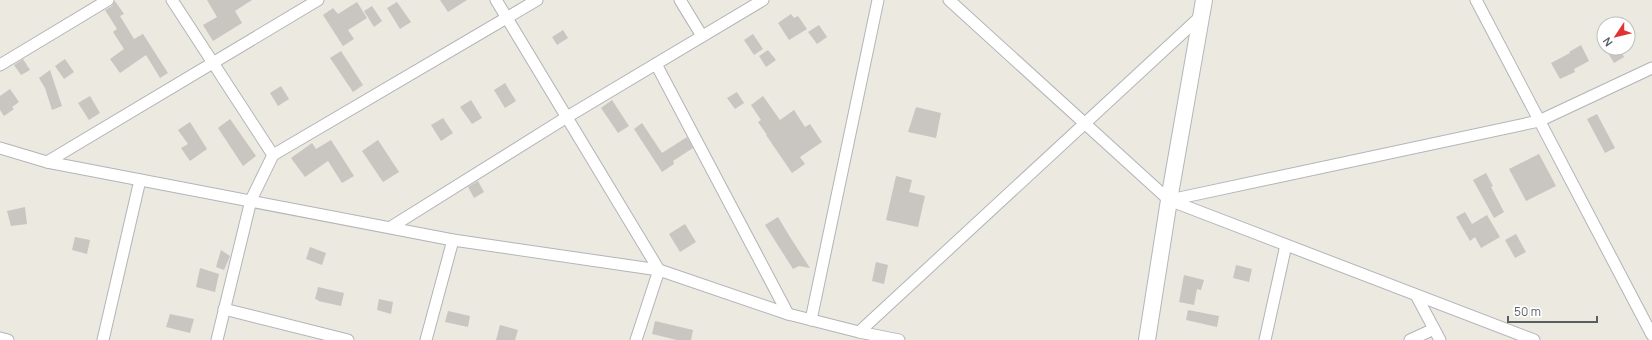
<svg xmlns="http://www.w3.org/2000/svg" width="1652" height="340" viewBox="0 0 1652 340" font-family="Manrope,sans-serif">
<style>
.building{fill:#c9c5c0}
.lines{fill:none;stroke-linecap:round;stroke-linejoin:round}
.street-casing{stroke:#b2b4b8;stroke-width:13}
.secondary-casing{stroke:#b3b6bb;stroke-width:18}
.street{stroke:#fff;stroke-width:11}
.secondary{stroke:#fff;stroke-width:16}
</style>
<rect width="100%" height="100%" fill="#ece9e1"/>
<g class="building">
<polygon points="207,0 252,0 235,11 242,23 213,41 203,25 217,17"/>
<polygon points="440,0 467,0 448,12"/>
<polygon points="115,1 124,14 120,16 134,39 143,34 168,73 160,78 146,55 120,73 110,59 124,49 113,32 117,29 105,10 112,6"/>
<polygon points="357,2 367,18 348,30 354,39 343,46 323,15 333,8 338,14"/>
<polygon points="397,2 411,22 400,29 387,8"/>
<polygon points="372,6 382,21 374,27 364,11"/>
<polygon points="791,14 794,18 798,16 807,29 789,40 778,23"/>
<polygon points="819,25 827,37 817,44 808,32"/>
<polygon points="563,30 568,38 557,45 552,37"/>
<polygon points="753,34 763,49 754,55 744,40"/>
<polygon points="1581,45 1589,61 1574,69 1575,72 1560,79 1551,63 1570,53 1569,52"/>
<polygon points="1605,48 1619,48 1624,57 1614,63"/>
<polygon points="768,50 776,60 766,67 759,56"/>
<polygon points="341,51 363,85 353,92 330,58"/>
<polygon points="23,59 30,70 21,75 14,65"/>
<polygon points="65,59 74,72 64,79 55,66"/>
<polygon points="50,70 62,106 52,110 45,88 39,78"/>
<polygon points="505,83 516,101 505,108 494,90"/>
<polygon points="281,86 289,99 278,106 270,93"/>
<polygon points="10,89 19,102 12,107 14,109 4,116 0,110 0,96"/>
<polygon points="737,92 744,103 735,109 727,98"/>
<polygon points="90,96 100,113 89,120 78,103"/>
<polygon points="763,96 780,120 794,110 805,127 810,124 822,142 800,157 805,164 792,173 766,135 767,135 758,122 761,120 751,105"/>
<polygon points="471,100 482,118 472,124 460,107"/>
<polygon points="612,100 629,126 618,133 601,108"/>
<polygon points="916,107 941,113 936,138 908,132"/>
<polygon points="1597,114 1615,148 1605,153 1587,119"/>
<polygon points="443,118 453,133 441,141 431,125"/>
<polygon points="230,119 256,156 243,166 218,128"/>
<polygon points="190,122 207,149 190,161 181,148 188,144 178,130"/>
<polygon points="642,123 662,153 687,137 693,148 673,161 674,164 662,172 634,129"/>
<polygon points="331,140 354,176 342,183 328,161 305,177 291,158 312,143 316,149"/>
<polygon points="378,140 399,172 383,182 362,151"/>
<polygon points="1539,154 1556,186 1526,201 1509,169"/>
<polygon points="1486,173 1493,186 1491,187 1504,212 1494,218 1473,180"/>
<polygon points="896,176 912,180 909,192 925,196 918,227 886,220"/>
<polygon points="478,181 484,192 474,198 468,187"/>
<polygon points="25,207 27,224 11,226 7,211"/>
<polygon points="1465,212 1472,224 1487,215 1500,237 1481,248 1475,237 1470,241 1456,217"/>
<polygon points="778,217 790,237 810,268 799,266 793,269 765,225"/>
<polygon points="685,224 696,242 680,252 669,234"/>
<polygon points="1516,234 1526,252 1515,258 1505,240"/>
<polygon points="75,237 90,240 87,254 72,250"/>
<polygon points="310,247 326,253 322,265 306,259"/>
<polygon points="221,250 230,256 224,270 216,267"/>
<polygon points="876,262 888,265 884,284 872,281"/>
<polygon points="1236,265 1252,269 1249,282 1233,278"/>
<polygon points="200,268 219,274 215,292 196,287"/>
<polygon points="1184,275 1204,280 1201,290 1197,289 1194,305 1179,302"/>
<polygon points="318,287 344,293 341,306 318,301 318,300 315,299"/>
<polygon points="379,299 393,302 391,314 377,310"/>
<polygon points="1188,310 1219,316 1217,327 1186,320"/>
<polygon points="448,311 470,316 468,327 445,322"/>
<polygon points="170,314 194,319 190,333 166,327"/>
<polygon points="655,321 693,330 691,340 677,340 652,334"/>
<polygon points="500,325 518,330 515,340 496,340"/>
</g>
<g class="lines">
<g class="street-casing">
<g id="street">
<polyline points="172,0 273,155"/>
<polyline points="496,0 659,270 636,340"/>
<polyline points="680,0 702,36"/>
<polyline points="949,0 1169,200 1534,340"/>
<polyline points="1476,0 1652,335"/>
<polyline points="656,64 788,314"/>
<polyline points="0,65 108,0"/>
<polyline points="0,148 47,162 453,240 659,270 788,314 859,332 899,340"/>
<polyline points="47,162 318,0"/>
<polyline points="1170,200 1539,121 1652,68"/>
<polyline points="391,227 567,117 763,0"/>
<polyline points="1416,295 1440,340"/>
<polyline points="224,309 348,340"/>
<polyline points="811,320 878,0"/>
<polyline points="859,332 1201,16"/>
<polyline points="0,338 8,340"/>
<polyline points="103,340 140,180"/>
<polyline points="217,340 251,200 273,155 537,0"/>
<polyline points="426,340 453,240"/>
<polyline points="1265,340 1286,245"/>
<polyline points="1410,340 1434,329"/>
</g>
</g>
<g class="secondary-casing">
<polyline id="secondary" points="1147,340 1169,200 1204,0"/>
</g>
<use href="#street" class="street"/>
<use href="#secondary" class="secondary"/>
</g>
<g transform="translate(1616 36) rotate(235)"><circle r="19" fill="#ffffff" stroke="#bdbfc0"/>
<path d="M0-3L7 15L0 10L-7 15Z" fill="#e03332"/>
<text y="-6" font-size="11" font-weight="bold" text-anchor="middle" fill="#5a5e61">N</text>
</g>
<path d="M1508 316v6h89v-6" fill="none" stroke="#5a5e61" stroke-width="2"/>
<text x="1514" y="316" font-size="12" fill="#5a5e61" stroke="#ffffff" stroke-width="3" paint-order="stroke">50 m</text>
</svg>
